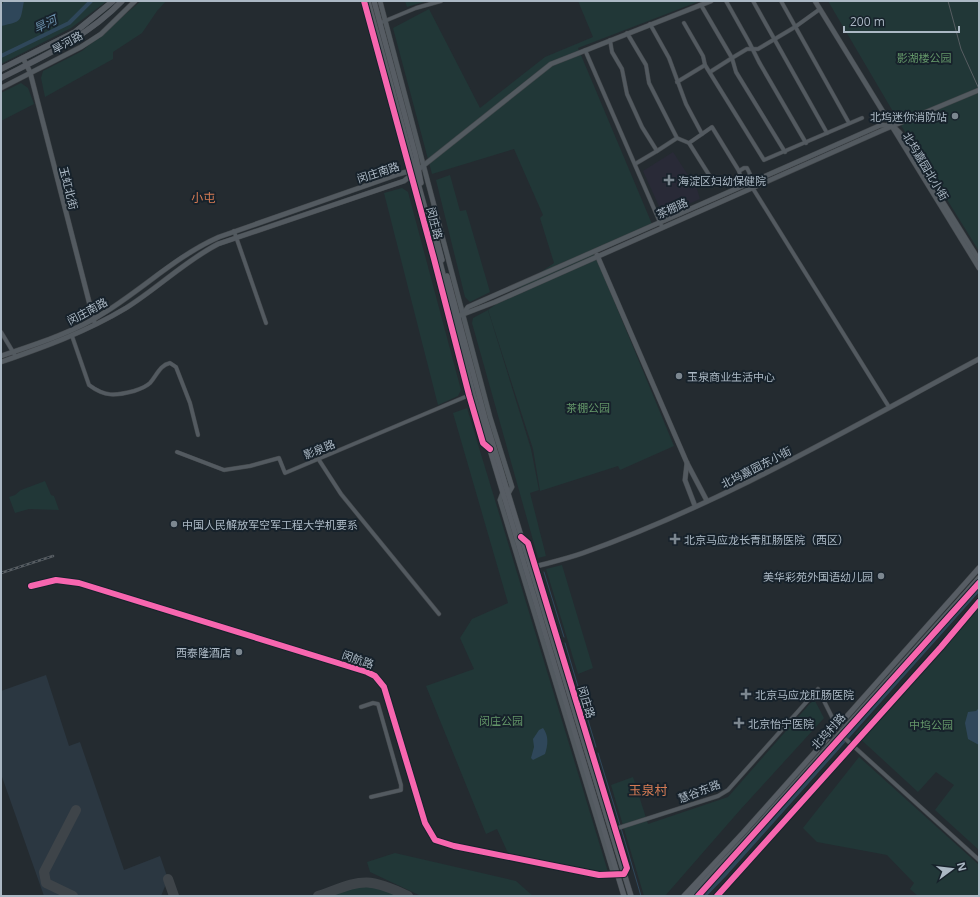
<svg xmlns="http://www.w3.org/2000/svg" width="980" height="897" viewBox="0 0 980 897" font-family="'Open Sans','Noto Sans SC',sans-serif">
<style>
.medical{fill:#292a37}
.airport{fill:#2b3741}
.green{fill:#213737}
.water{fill:#2f475a}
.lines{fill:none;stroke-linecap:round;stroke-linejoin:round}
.stream{stroke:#2f475a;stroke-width:1}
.canal{stroke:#2f475a;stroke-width:4}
.taxiway{stroke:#3e4449;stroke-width:10}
.minor-casing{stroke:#42474b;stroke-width:4.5}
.tertiary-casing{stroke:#42474b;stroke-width:5.5}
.secondary-casing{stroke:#42474b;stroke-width:6}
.primary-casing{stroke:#41484d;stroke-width:6}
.minor{stroke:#535a60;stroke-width:3.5}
.tertiary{stroke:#535a60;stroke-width:4.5}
.secondary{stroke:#575d64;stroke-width:5}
.primary{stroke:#555b62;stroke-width:5.5}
.tram{stroke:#575d62;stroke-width:1}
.rail-casing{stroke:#575d62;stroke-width:2.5}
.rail{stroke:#17222b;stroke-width:1;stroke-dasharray:3;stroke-linecap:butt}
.cycleway-casing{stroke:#17222b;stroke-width:8}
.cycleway{stroke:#f766af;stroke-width:6}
.poi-dot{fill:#7c8790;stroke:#17222b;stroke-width:1.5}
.labels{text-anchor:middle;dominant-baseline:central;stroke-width:4;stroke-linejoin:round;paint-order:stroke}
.street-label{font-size:11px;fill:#abb8c4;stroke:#17222b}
.park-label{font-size:11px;fill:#639568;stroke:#17222b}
.poi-label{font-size:11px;fill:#abb8c4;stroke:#17222b;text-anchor:start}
.water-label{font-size:12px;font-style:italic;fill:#6a8eaa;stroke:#17222b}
.neighbourhood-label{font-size:12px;fill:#d67b54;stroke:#17222b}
.quarter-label{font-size:13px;fill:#d67b54;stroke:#17222b}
</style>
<rect width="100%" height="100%" fill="#242b30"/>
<polygon class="medical" points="673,152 697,189 700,199 663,215 643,171"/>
<polygon class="airport" points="46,675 69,746 80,742 124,870 160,856 168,879 161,896 44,896 1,774 1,691"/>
<g class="green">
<polygon points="1,1 107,1 71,28 1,64"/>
<polygon points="141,1 166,1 157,11 142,33 113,52 113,59 45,97 41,78 43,71 82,51"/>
<polygon points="405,1 427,1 407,7"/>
<polygon points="578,1 700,1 578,48 652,224 593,250 674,446 620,470 618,466 540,491 533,449 488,310 554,263 540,218 543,215 514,149 432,174 393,28 429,9 480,108 545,57 593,37"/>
<polygon points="828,1 979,1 979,251 905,132"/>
<polygon points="21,83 28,88 34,104 1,121 1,93"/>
<polygon points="450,175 460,211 466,210 469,220 490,292 470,302 465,297 436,180"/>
<polygon points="402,188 408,192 461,390 458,396 438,405 384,193"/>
<polygon points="488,310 531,449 539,490 530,493 546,556 538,558 472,323 473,318"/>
<polygon points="467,408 608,872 553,864 508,853 497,829 486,834 426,686 474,669 460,638 472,619 508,603 453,413"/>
<polygon points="45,481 51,495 54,496 59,510 29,509 15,513 9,497 15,495 21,490"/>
<polygon points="562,565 593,668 578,674 546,569"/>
<polygon points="979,604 979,850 935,810 954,785 936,772 918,792 855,734"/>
<polygon points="814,699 824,718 740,810 665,896 644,896 611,785 633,777 648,824 728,797"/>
<polygon points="859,757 979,865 979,896 918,896 910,889 914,883 887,855 817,842 803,828"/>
<polygon points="395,853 516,881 533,896 421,896 370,872 367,862"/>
<polygon points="365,885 385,888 401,896 328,896 355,886"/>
</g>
<g class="water">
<path d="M4,1H24C20,22 23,21 1,26V6Z"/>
<polygon points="979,708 979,745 968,739 965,723 968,712 976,711"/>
<path d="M543,728C549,736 548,745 545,754L533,760L531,758L534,747L533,739L539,730Z"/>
</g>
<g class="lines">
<g class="stream">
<polyline points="544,572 564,637"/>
<polyline points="565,643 596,747"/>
<polyline points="598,753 620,825"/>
<polyline points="621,828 641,896"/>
</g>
<g class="canal">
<polyline points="1,56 69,23 91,1"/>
<polyline points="704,896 727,872 979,589"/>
</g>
<g class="taxiway">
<polyline points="168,879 174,896"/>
<polyline points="73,896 46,883 44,872 76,810"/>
<path d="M318,896C361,881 365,875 408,896"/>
</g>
<g class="minor-casing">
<g id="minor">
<polyline points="726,1 749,42 759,62 806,143"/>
<polyline points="753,1 827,133"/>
<polyline points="781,1 849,123"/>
<polyline points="701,5 732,58 710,72"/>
<polyline points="380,23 416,8 441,1"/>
<polyline points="684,23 703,56 705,65 764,160 862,118"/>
<polyline points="650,24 669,58 686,104 702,134 689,143"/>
<polyline points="627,33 646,65 649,83 677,138 689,143 711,178"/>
<polyline points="610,40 612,52 622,69 627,94 642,127 657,151 635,164"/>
<polyline points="585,50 662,227"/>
<polyline points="677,82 705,65"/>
<polyline points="702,134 712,127 739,171 740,175 744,178 746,178 752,187 889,407"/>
<polyline points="657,151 677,138"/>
<polyline points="785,152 736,72 732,58 747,49 758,49 795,27 820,9"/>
<polyline points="739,171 744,168 747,168 750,174 746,178"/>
<polyline points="234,231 266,323"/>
<polyline points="1,332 16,357"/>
<path d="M72,336L89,385C105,397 115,396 134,391C140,389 146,387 150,383C157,375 160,365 170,363L176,367L190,403L198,435"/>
<polyline points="177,452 224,470 250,466 279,458 285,473 472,394"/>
<polyline points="319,460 341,494 439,614"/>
<polyline points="31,586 56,580 79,583 367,672 375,676 384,687 425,823 435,840 454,846 599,875 624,874"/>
<polyline points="361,707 373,703 378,704 401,785 401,790 371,797"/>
<polyline points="840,734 979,860"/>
<polyline points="615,829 718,796 728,790 818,689 837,727"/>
</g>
</g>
<g class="tertiary-casing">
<g id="tertiary">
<polyline points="364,1 425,223 428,226"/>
<polyline points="380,1 490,417 512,487 508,494"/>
<polyline points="815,1 979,268"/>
<polyline points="23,58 30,72 94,321"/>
<polyline points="1,88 81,47 101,34 135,1"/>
<polyline points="894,127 900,133 979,260"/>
<polyline points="436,254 434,259 483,443 490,449"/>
<polyline points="597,255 687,463 707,501"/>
<polyline points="463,314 468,307 881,125 891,126"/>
<polyline points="456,317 495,302 883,130 979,90"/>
<path d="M1,356C37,344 75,332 107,311C145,287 178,255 219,237L399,174L406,172L415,173"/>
<path d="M1,362C44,347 86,332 126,308C158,288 185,261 218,244L404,181L551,64L711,1"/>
<polyline points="687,463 685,480 695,506"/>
<polyline points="503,492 500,500 613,872 618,876"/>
<polyline points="521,537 528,543 627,868 624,874"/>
<path d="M530,568C548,563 566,559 583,553C721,504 850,428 979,359"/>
</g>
</g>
<g class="secondary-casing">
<g id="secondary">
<polyline points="368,1 429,223 428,226 436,254 439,258 473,393 624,896"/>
<polyline points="374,1 416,157 421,183"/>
<polyline points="431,218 442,260"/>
<polyline points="447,276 485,418 631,896"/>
<polyline points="684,896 743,833 979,568"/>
<polyline points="690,896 748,836 979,578"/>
</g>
</g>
<g class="primary-casing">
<g id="primary">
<polyline points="1,69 75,32 113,1"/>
<path d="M1,78C44,56 87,37 122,1"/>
</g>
</g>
<use href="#minor" class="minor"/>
<use href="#tertiary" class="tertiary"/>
<use href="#secondary" class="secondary"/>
<use href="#primary" class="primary"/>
<polyline class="tram" points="948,1 961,49 979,89"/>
<g class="rail-casing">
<polyline id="rail" points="1,573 53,556"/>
</g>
<use href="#rail" class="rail"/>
<g class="cycleway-casing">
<g id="cycleway">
<polyline points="364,1 434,259 469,395 483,443 490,449"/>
<polyline points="31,586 56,580 79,583 367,672 375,676 384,687 425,823 435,840 454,846 599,875 624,874 627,868 528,543 521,537"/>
<polyline points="698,896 979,583"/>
<polyline points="717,896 941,647 979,602"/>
</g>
</g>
<use href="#cycleway" class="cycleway"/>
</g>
<g class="poi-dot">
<circle cx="955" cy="116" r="4"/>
<path d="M667 174h4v4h4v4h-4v4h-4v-4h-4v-4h4z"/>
<circle cx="679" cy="376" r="4"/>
<circle cx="174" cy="524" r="4"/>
<path d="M673 533h4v4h4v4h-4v4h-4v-4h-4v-4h4z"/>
<circle cx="881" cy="576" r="4"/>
<circle cx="239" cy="652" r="4"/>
<path d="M744 688h4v4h4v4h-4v4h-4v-4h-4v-4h4z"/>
<path d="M737 717h4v4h4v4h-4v4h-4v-4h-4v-4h4z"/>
</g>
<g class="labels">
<g class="street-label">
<text transform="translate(67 42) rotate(-29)">旱河路</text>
<text transform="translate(926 166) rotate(59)">北坞嘉园北小街</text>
<text transform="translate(378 172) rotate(-18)">闵庄南路</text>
<text transform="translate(69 188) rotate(76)">玉虹北街</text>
<text transform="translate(672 208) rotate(-24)">茶棚路</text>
<text transform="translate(435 223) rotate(75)">闵庄路</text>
<text transform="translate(87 311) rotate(-28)">闵庄南路</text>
<text transform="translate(319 449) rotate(-22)">影泉路</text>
<text transform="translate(756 467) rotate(-27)">北坞嘉园东小街</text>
<text transform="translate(358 659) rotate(19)">闵航路</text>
<text transform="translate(587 702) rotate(73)">闵庄路</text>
<text transform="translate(828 731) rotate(-48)">北坞村路</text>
<text transform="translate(699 791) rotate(-21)">慧谷东路</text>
</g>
<g class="park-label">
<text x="924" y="57">影湖楼公园</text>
<text x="588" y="407">茶棚公园</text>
<text x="501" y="720">闵庄公园</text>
<text x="931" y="724">中坞公园</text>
</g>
<g class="poi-label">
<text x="947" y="116" text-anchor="end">北坞迷你消防站</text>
<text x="678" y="180">海淀区妇幼保健院</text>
<text x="687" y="376">玉泉商业生活中心</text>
<text x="182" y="524">中国人民解放军空军工程大学机要系</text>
<text x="684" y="539">北京马应龙长青肛肠医院（西区）</text>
<text x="873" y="576" text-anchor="end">美华彩苑外国语幼儿园</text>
<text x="231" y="652" text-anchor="end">西泰隆酒店</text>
<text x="755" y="694">北京马应龙肛肠医院</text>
<text x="748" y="723">北京怡宁医院</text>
</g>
<g class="water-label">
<text transform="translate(45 24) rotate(-26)">旱河</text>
</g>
<g class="neighbourhood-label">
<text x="203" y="197">小屯</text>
</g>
<g class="quarter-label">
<text x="648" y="790">玉泉村</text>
</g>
</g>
<rect width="980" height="897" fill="none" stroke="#abb8c4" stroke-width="4"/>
<g transform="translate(952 869) rotate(75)" stroke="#17222b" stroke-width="3" paint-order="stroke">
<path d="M0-3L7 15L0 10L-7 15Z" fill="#abb8c4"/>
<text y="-6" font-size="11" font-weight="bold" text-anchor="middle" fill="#abb8c4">N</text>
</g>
<path d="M844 26v6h115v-6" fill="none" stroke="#abb8c4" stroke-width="2"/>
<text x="850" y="26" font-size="12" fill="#abb8c4" stroke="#17222b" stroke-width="3" paint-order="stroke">200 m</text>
</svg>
